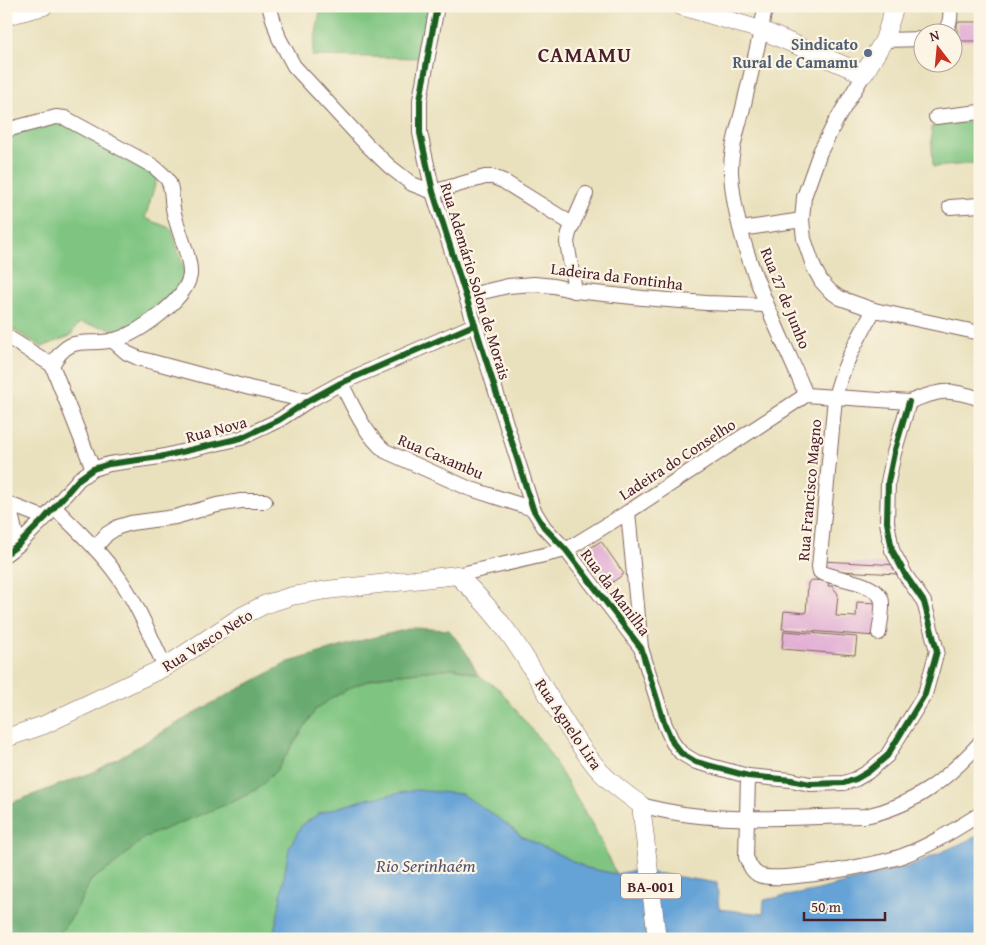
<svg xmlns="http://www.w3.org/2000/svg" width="986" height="945" viewBox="0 0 986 945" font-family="'Gentium Book Plus',serif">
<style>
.green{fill:#7fc581;stroke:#647256}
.forest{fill:#67aa6f;stroke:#58644d}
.water{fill:#65a3d7;stroke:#586181}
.building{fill:#e2b0d5}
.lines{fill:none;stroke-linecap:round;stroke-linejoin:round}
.minor-casing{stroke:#82635e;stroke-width:16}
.major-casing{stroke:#82635e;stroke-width:19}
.minor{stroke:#fff;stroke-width:14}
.major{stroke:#fff;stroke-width:18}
.cycleway-casing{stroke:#fcf5e5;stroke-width:9}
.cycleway{stroke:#1b5e20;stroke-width:6}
.service-dot{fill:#5c6f8a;stroke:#fcf5e5;stroke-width:2}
.labels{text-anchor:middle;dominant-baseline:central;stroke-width:4.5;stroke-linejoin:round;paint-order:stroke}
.shield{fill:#fcf5e5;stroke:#7f5f63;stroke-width:1}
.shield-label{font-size:15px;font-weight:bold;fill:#4a1f2b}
.service-label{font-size:16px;font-weight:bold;fill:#4e5e75;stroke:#fcf5e5;text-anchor:end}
.street-label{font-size:16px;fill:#4a1f2b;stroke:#fcf5e5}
.water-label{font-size:18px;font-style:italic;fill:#555470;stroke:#fcf5e5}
.district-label{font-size:21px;font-weight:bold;letter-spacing:1px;fill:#4a1f2b;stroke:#fcf5e5}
</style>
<rect width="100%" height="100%" fill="#fcf5e5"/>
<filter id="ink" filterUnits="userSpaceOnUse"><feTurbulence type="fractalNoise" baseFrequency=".02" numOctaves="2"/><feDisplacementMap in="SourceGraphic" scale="10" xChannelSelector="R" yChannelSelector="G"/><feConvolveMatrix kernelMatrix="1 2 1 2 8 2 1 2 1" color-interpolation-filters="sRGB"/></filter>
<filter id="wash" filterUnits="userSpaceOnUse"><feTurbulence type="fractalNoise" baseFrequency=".0096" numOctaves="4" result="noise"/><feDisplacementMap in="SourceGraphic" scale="20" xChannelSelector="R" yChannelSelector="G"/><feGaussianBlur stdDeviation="1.12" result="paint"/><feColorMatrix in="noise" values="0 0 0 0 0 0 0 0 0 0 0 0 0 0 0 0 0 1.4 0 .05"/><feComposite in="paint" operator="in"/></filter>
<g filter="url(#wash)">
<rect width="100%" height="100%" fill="#e9e1bd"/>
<g class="green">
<polygon points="321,6 436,6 426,58 312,56"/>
<polygon points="980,120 980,163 933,167 931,127"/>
<polygon points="67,121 157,178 145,218 172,229 185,273 175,294 132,332 79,323 70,336 42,347 6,325 6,134"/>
<polygon points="454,668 478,675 499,689 545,746 595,829 616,874 587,868 521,836 501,820 367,799 320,813 301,826 272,939 58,939 59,934 74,914 91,880 114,865 144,837 237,800 259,788 276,771 316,709 335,696 356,685 382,676"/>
</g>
<polygon class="forest" points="413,628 449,630 466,652 478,675 454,668 382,676 356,685 335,696 316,709 276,771 259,788 237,800 145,837 114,865 91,880 74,914 59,934 58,939 6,939 6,805 96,771 205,707 289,662 367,639"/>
<polygon class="water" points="416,790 462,794 501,820 521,836 587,868 616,874 631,871 662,874 717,883 719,909 763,914 764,900 814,891 910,866 980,835 980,939 272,939 277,919 289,848 301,826 320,813 367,799"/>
<g id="blocks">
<g class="building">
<rect x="957" y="22" width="23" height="19"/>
<polygon points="601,541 624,574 607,586 584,552"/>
<polygon points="822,561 899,565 898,574 821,570"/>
<polygon points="812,580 829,581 828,586 832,586 838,594 836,616 856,617 857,602 878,603 875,636 782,629 784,611 806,613 808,583"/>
<polygon points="784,631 857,637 855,655 782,649"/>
</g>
</g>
</g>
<g filter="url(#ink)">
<use href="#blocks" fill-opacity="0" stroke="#82635e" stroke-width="1"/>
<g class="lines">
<g class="minor-casing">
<g id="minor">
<polyline points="269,6 279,38 294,66 367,145 389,166 412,184 433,192 485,177 493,177 503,181 572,224"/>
<polyline points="437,6 420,100 420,133 433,192 533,509 544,527 566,550 641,648 665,725 673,743 681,753 696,762 748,776 791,780 810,784 844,783 856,779 868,772 887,756 925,694 937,651 924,602 906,576 892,550 887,522 888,482 894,453 909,402"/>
<path d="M766,6C763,16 762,26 760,36C755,56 751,75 746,95C741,121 730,146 731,173C736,252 777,324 806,395"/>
<path d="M943,32C951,26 951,15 950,6"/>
<polyline points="884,40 924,39"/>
<polyline points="864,74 836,121 820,152 804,197 802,220 804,239 814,268 821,281 830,291 840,298 874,310 980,333"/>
<polyline points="936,117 980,112"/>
<path d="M6,130L56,117L65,118L153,166C158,170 163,174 167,179C173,187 171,199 173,208C174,216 177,223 179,230C183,243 191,261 190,275C186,300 139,333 115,340C86,347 71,332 52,365"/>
<polyline points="950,207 980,205"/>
<polyline points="741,229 802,220"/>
<polyline points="575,291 567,242 569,233 586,194"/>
<polyline points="466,296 508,286 534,284 554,286 575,291 643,298 706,303 766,305"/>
<path d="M874,310C858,339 842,366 835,398L819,567L820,572C834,579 873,581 881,598C884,604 880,625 879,633"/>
<polyline points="6,336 52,365"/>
<polyline points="112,340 127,353 138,358 250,388 308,401"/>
<polyline points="52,365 93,469"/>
<path d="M341,383C354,408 364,433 385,451L468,488L533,509"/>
<polyline points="6,503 45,518"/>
<polyline points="9,504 18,545"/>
<path d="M55,508C77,530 101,552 119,578C138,605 151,638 165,667"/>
<polyline points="628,512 641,648"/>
<polyline points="95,548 107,534 118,527 131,523 175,517 217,505 241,501 265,501"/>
<polyline points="6,554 18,545 45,518 79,479 93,469 109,464 160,457 241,438 279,420 308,401 341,383 474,325"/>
<path d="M457,575L566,550L628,512L806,395L909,402C939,390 949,388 980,399"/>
<path d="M748,776L746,857C749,864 752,872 759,875C777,884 881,864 902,856C928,847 956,829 980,814"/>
<path d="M641,805C713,826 792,816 865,816C914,806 947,779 980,743"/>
</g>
</g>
<g class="major-casing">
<g id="major">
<polyline points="681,6 761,30 864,74 884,40 895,6"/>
<polyline points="6,16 44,6"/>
<path d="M6,738L44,725L165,667L242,616L266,604L292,596L327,590L457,575C477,594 496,615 512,638C542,681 565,729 598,769C610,783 626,794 641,805L657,939"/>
</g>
</g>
<use href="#minor" class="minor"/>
<use href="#major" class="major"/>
<g class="cycleway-casing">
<g id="cycleway">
<polyline points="437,6 420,100 420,133 433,192 533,509 544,527 566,550 641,648 665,725 673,743 681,753 696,762 748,776 791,780 810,784 844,783 856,779 868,772 887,756 925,694 937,651 924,602 906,576 892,550 887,522 888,482 894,453 909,402"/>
<polyline points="6,554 18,545 45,518 79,479 93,469 109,464 160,457 241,438 279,420 308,401 341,383 474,325"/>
</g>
</g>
<use href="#cycleway" class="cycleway"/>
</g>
</g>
<circle class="service-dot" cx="868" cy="53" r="5"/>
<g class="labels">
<rect class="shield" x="621" y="873.5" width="60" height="25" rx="4"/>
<g class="shield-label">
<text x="651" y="886">BA-001</text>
</g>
<g class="service-label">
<text x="858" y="44">Sindicato<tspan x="858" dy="18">Rural de Camamu</tspan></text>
</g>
<g class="street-label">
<text transform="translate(617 276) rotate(7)">Ladeira da Fontinha</text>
<text transform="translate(476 281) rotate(73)">Rua Ademário Solon de Morais</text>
<text transform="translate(786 298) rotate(68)">Rua 27 de Junho</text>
<text transform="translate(216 429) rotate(-15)">Rua Nova</text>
<text transform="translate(441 456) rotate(23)">Rua Caxambu</text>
<text transform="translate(677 459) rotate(-33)">Ladeira do Conselho</text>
<text transform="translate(809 490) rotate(-85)">Rua Francisco Magno</text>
<text transform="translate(616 592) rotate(53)">Rua da Manilha</text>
<text transform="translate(207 640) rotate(-32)">Rua Vasco Neto</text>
<text transform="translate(569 724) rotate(56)">Rua Agnelo Lira</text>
</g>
<g class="water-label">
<text x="426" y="865">Rio Serinhaém</text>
</g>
<g class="district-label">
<text x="585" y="54">CAMAMU</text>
</g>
</g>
<rect width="986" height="945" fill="none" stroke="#fcf5e5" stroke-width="25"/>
<g transform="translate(938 48) rotate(344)"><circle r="24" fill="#fcf5e5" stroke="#b59f9b"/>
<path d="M0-4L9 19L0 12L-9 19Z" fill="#c8321e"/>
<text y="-8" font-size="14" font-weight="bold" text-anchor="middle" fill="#4a1f2b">N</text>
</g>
<path d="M804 912v8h81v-8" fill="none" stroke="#4a1f2b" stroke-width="2.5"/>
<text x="811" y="912" font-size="15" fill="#4a1f2b" stroke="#fcf5e5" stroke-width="4" paint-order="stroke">50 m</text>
</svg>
